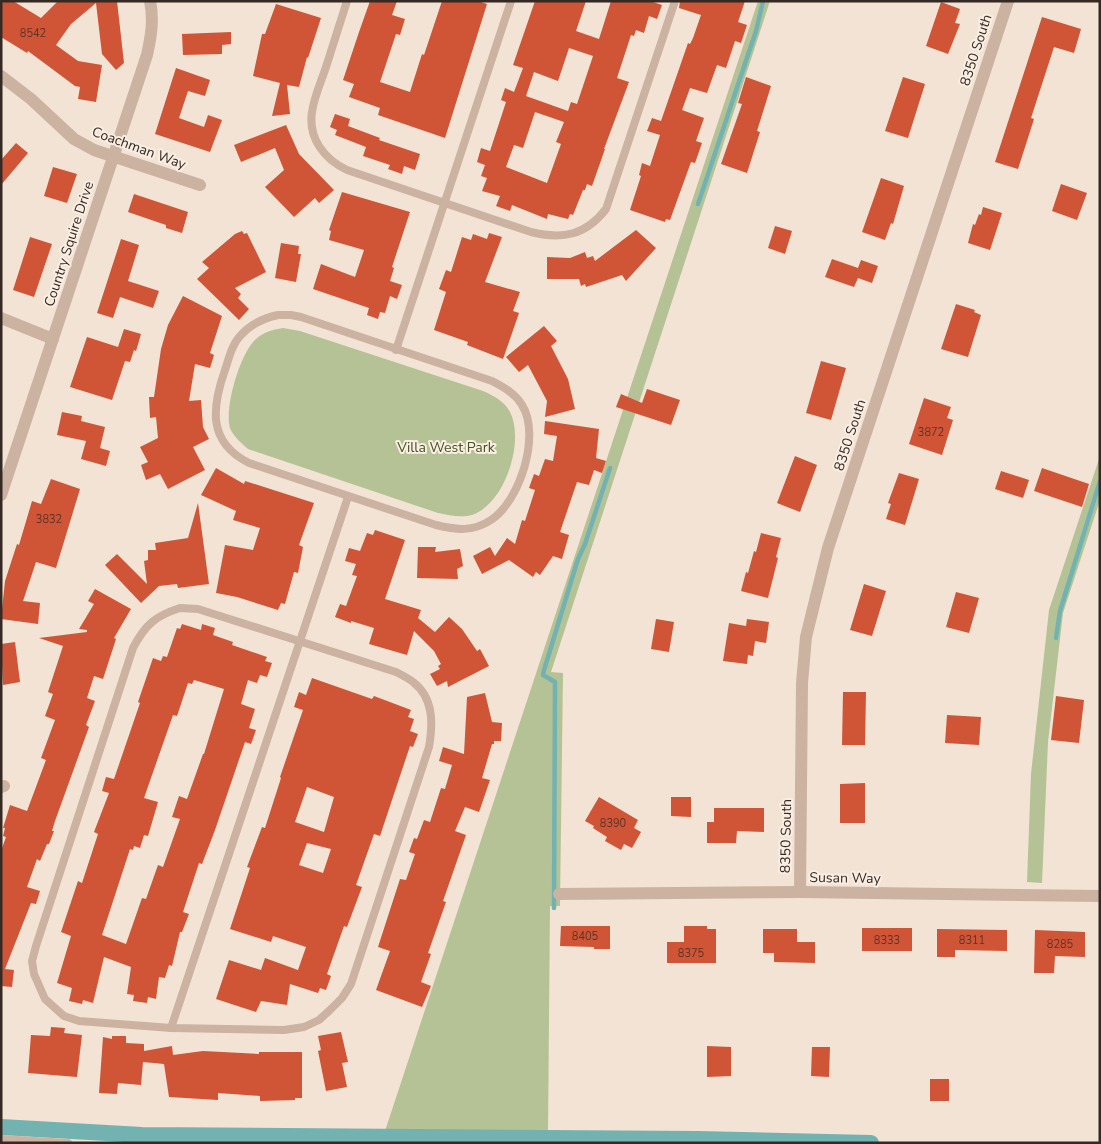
<svg xmlns="http://www.w3.org/2000/svg" width="1101" height="1144" viewBox="0 0 1101 1144" font-family="'Nunito Sans',sans-serif">
<style>
.green{fill:#b5c295}
.lines{fill:none;stroke-linecap:round;stroke-linejoin:round}
.stream{stroke:#72b2b1;stroke-width:4.5}
.canal{stroke:#72b2b1;stroke-width:16}
.building{fill:#d05436;fill-rule:evenodd}
.service{stroke:#cbb2a1;stroke-width:8}
.minor{stroke:#cbb2a1;stroke-width:12}
.labels{text-anchor:middle;dominant-baseline:central;stroke-width:4;stroke-linejoin:round;paint-order:stroke}
.number-label{font-size:11px;fill:#5c3428}
.street-label{font-size:14px;fill:#352924;stroke:#faeee2}
.park-label{font-size:14px;fill:#465526;stroke:#faeee2}
</style>
<rect width="100%" height="100%" fill="#f3e3d5"/>
<g class="green">
<polygon points="758,1 770,1 551,672 563,673 560,906 550,906 548,1133 385,1131"/>
<path d="M283,328L300,331L483,391C494,396 503,400 510,412C525,441 505,504 472,515C461,518 448,515 438,513L248,449C241,443 233,436 230,428C224,408 240,354 255,340C263,332 272,330 283,328Z"/>
<polygon points="1100,456 1100,500 1063,613 1048,742 1042,883 1027,882 1031,774 1049,610"/>
</g>
<g class="lines">
<g class="stream">
<polyline points="698,204 756,31 763,1"/>
<polyline points="1056,638 1060,611 1100,481"/>
<polyline points="554,908 555,682 543,675 544,670 578,559 585,544 610,468"/>
</g>
<polyline class="canal" points="1,1127 142,1135 698,1139 871,1143"/>
</g>
<g class="building">
<polygon points="1,1 13,1 41,18 58,1 117,1 124,63 116,70 102,54 96,3 71,24 56,45 78,61 102,65 96,102 78,99 80,87 75,86 28,51 27,53 1,37"/>
<polygon points="370,1 397,1 392,15 405,19 400,35 396,34 380,82 410,92 422,54 424,55 442,1 478,1 487,4 445,138 378,115 380,108 349,97 354,84 343,80 359,32"/>
<path d="M535,1H586L576,31L599,39L611,1H650L662,5L657,19L649,16L644,33L636,30L634,36L631,35L617,78L629,82L604,149H605L592,186L587,184L585,190H583L573,215L570,214L568,219L548,214L547,219L512,205L510,211L496,206L500,196L482,191L487,178L481,176L485,165L477,162L481,148L490,151L506,102L501,100L505,88L514,92L523,68L513,65ZM569,48L593,56L577,104L571,102L568,111L526,96L534,72L558,81ZM535,112L564,122L556,142L561,144L547,183L506,167L514,145L523,148Z"/>
<polygon points="680,1 745,1 738,22 747,25 741,43 735,41 726,68 717,65 707,93 690,88 682,110 704,118 696,141 702,143 695,163 691,162 670,220 666,219 665,222 630,210 641,176 639,175 642,163 650,166 660,135 647,131 652,118 661,121 688,43 690,44 693,38 701,15 679,8"/>
<polygon points="941,2 960,9 955,23 960,24 948,54 926,46"/>
<polygon points="276,4 321,18 308,58 307,57 299,87 287,85 290,114 272,116 280,83 253,76 262,34 265,34"/>
<polygon points="1042,17 1081,29 1074,53 1054,47 1031,118 1034,119 1018,169 995,162"/>
<polygon points="231,32 231,44 222,45 222,54 183,55 182,34"/>
<polygon points="176,68 210,80 205,96 188,91 179,118 204,127 208,115 222,120 210,152 155,134"/>
<polygon points="746,77 771,86 757,131 760,132 747,173 721,164 742,104 738,103"/>
<polygon points="903,77 925,84 908,138 885,131"/>
<polygon points="335,114 350,119 348,126 380,138 379,140 420,154 415,170 404,166 402,174 388,169 390,165 363,156 366,147 335,135 337,130 330,127"/>
<polygon points="286,125 299,154 334,190 319,203 315,198 294,217 265,187 284,170 275,148 241,162 234,145"/>
<polygon points="16,143 28,153 1,185 1,160"/>
<polygon points="53,167 77,174 67,203 44,196"/>
<polygon points="881,178 904,186 893,224 891,223 885,240 862,232"/>
<polygon points="1061,184 1087,193 1077,220 1052,211"/>
<polygon points="342,192 410,212 392,267 394,268 390,281 402,285 397,299 390,296 385,313 380,312 378,319 367,315 369,308 313,289 321,264 355,277 364,250 329,240 331,231 329,230"/>
<polygon points="134,194 188,212 182,233 166,228 166,225 128,212"/>
<polygon points="983,207 1002,213 990,250 968,243 973,224 975,225 979,214 981,215"/>
<polygon points="775,226 792,231 785,254 768,248"/>
<polygon points="636,230 656,248 626,281 622,275 586,287 585,284 581,286 579,279 547,279 547,257 570,258 585,252 587,258 593,256 595,261"/>
<polygon points="242,231 244,234 247,233 266,272 235,288 241,294 238,298 249,309 239,320 197,279 209,268 202,262 235,234"/>
<polygon points="489,233 502,237 485,282 520,292 513,311 519,313 503,359 467,345 468,342 434,330 446,292 439,289 446,270 451,272 462,237 471,240 473,234 487,239"/>
<polygon points="30,237 52,244 34,297 13,290"/>
<polygon points="121,239 139,245 128,281 159,291 153,308 120,297 113,318 97,313"/>
<polygon points="281,243 299,246 298,254 301,254 296,282 275,278"/>
<polygon points="832,259 858,268 861,260 878,266 872,283 858,278 854,287 825,277"/>
<polygon points="183,296 222,316 210,353 214,355 210,368 195,364 189,401 201,400 203,427 209,439 193,447 205,470 168,489 160,474 146,480 141,465 148,462 140,447 158,438 156,417 150,418 149,397 154,397 161,349 168,325"/>
<polygon points="956,304 975,310 974,312 981,315 968,357 941,349"/>
<polygon points="544,326 557,341 551,346 568,379 575,409 545,417 547,401 528,365 519,372 506,357"/>
<polygon points="124,329 141,334 136,351 134,350 130,362 125,361 112,400 70,387 87,337 118,347"/>
<polygon points="821,361 846,368 831,420 806,413"/>
<polygon points="647,389 680,400 671,425 616,407 621,394 642,403"/>
<polygon points="924,398 951,407 947,418 953,420 942,455 909,444"/>
<polygon points="62,412 82,416 81,421 105,427 100,448 110,451 106,466 81,459 86,441 57,435"/>
<polygon points="545,421 599,429 596,458 606,461 602,473 594,470 589,485 577,482 560,532 569,535 562,559 553,556 540,575 536,572 533,577 509,560 482,574 473,556 490,547 495,556 507,538 515,544 522,520 525,521 535,490 529,488 534,474 539,476 545,459 553,461 557,436 544,434"/>
<polygon points="795,456 817,465 800,512 777,503"/>
<polygon points="216,468 244,484 245,481 314,503 299,545 303,547 298,573 294,572 285,604 281,603 278,610 237,597 216,593 225,545 253,550 260,528 233,520 236,511 201,495"/>
<polygon points="1042,468 1089,484 1082,507 1034,491"/>
<polygon points="1001,471 1029,480 1023,498 995,489"/>
<polygon points="899,473 919,479 905,525 886,519 891,504 888,503"/>
<polygon points="51,479 80,489 56,568 36,562 23,601 40,603 38,624 1,619 5,581 17,544 19,545 32,501 41,504"/>
<polygon points="198,503 209,584 178,588 177,584 159,586 141,603 105,565 117,554 147,584 144,561 148,560 148,550 156,550 155,543 188,538"/>
<polygon points="375,530 405,540 385,599 421,610 418,618 435,632 449,617 462,629 477,651 480,649 489,666 448,687 447,681 437,686 430,674 440,669 438,666 441,664 434,651 414,631 407,655 369,644 374,628 351,621 351,623 335,617 340,604 346,606 357,576 352,575 356,564 345,561 349,548 360,551 367,533 373,535"/>
<polygon points="761,533 781,538 776,557 778,558 768,598 741,591 746,572 748,573 754,551 756,552"/>
<polygon points="418,547 436,547 435,552 460,549 463,566 457,569 458,579 417,578"/>
<polygon points="864,584 886,591 872,636 850,630"/>
<polygon points="95,589 131,609 114,638 116,639 103,679 94,676 87,698 95,701 86,725 89,727 55,821 52,831 54,831 49,844 47,844 40,861 37,859 27,887 40,891 36,904 31,903 5,969 14,970 12,987 1,986 1,851 6,837 3,836 5,828 3,828 10,805 27,811 46,760 41,758 55,720 45,716 53,694 48,692 63,646 39,638 87,632 87,630 79,629 94,604 88,601"/>
<polygon points="956,592 979,598 969,633 946,627"/>
<polygon points="656,619 674,622 669,652 651,649"/>
<polygon points="747,619 769,622 766,643 755,641 753,656 748,655 747,664 723,661 729,623 746,626"/>
<path d="M182,624L201,630L202,624L215,628L213,635L233,642L232,645L267,657L265,661L272,663L267,677L260,675L257,683L248,680L241,704L255,709L249,728L256,730L251,744L245,742L215,830L202,864L199,863L183,912L189,914L182,932H180L172,966L169,965L165,978L159,977L156,999L148,997L147,1003L133,1001L134,995L127,994L131,967L104,957L93,1003L83,1000L82,1004L69,1001L72,988L57,983L71,936L61,932L78,881L82,883L98,834L94,832L109,793L102,791L106,777L114,779L140,703L138,702L153,658L161,661L163,656L167,657L177,628L180,629ZM194,680L224,689L204,754H203L187,799L179,796L172,817L180,819L163,867L158,865L146,899L142,898L126,944L102,935L130,849L133,850L134,846L140,848L144,835L148,836L158,802L144,798L173,715L177,716L188,683L192,684Z"/>
<polygon points="15,642 20,682 3,685 1,644"/>
<path d="M312,678L372,699L374,696L411,710L408,717L414,719L410,731L418,734L413,747L410,746L380,836L374,834L356,885L362,887L347,927L344,926L327,974L331,976L326,990L320,988L318,993L290,984L287,1005L261,1001L256,1012L216,999L229,960L261,970L265,958L298,970L306,947L273,936L271,942L230,929L250,868L247,867L262,827L265,828L281,778L280,777L303,710L294,707L299,692L306,695ZM307,787L334,797L324,832L295,822ZM307,843L331,849L323,873L299,865Z"/>
<polygon points="843,692 866,692 865,745 842,745"/>
<polygon points="485,693 492,722 502,723 501,741 494,741 494,744 492,744 482,778 490,780 479,812 465,807 455,831 466,835 443,901 446,902 428,953 431,954 421,982 431,986 422,1007 376,990 390,951 378,947 400,879 406,880 415,854 409,852 414,838 417,839 424,820 430,822 441,788 445,789 452,765 439,761 443,747 464,754 467,697"/>
<polygon points="1056,696 1084,700 1079,743 1051,740"/>
<polygon points="947,715 981,717 979,745 945,743"/>
<polygon points="865,783 865,823 840,823 840,784"/>
<polygon points="599,797 638,820 634,828 641,832 632,848 624,844 621,850 605,841 607,837 593,828 594,826 585,821"/>
<polygon points="671,797 691,797 691,817 671,816"/>
<polygon points="714,808 764,808 764,832 737,831 736,843 707,843 707,822 714,822"/>
<polygon points="561,926 610,926 610,949 594,949 594,947 560,946"/>
<polygon points="684,926 707,926 707,929 716,929 716,963 667,963 667,942 684,942"/>
<rect x="862" y="928" width="50" height="23"/>
<polygon points="763,929 797,929 797,942 815,942 815,963 774,962 774,953 763,953"/>
<polygon points="937,929 1007,930 1007,951 955,950 955,957 937,957"/>
<polygon points="1035,930 1085,932 1085,957 1055,956 1054,973 1034,973"/>
<polygon points="51,1027 65,1028 64,1033 82,1035 77,1077 28,1073 31,1035 50,1036"/>
<polygon points="341,1032 348,1062 342,1063 347,1087 326,1091 318,1051 321,1050 318,1036"/>
<polygon points="112,1036 126,1036 126,1043 144,1044 144,1051 172,1046 173,1055 203,1051 259,1054 259,1052 302,1052 302,1098 295,1098 295,1100 260,1101 260,1096 218,1093 218,1100 169,1097 164,1064 143,1062 141,1085 118,1083 117,1094 99,1093 103,1037 112,1039"/>
<polygon points="707,1046 731,1047 731,1076 707,1077"/>
<polygon points="812,1047 830,1047 829,1077 811,1076"/>
<rect x="930" y="1079" width="19" height="22"/>
</g>
<g class="lines">
<g class="service">
<path d="M347,1C340,23 333,45 326,67C321,82 314,97 312,112C308,138 324,159 347,170L531,232C563,240 586,235 606,209L675,1"/>
<path d="M278,315H291L301,317L492,381C503,387 515,393 522,405C541,435 520,501 491,520C473,532 456,530 436,525L249,463C207,442 212,407 225,370C229,358 232,344 241,335C251,324 264,318 278,315Z"/>
<polyline points="396,350 511,1"/>
<path d="M180,608L198,609L396,672C402,675 408,678 413,682C434,698 433,724 429,747L351,984L342,998L330,1010L319,1020L304,1027L284,1030L171,1028L79,1021L64,1016L45,999L34,974L32,961L36,946L133,648C145,625 155,616 180,608Z"/>
<polyline points="171,1028 348,497"/>
<polyline points="1,1139 68,1143"/>
</g>
<g class="minor">
<polyline points="1,76 31,99 74,139 94,150 200,185"/>
<polyline points="1,318 53,339"/>
<path d="M1,495L147,55C151,37 154,20 150,1"/>
<polyline points="1,787 4,786"/>
<polyline points="800,892 802,683 806,637 828,548 1008,1"/>
<polyline points="559,894 800,892 1100,896"/>
</g>
</g>
<g class="labels">
<g class="number-label">
<text x="33" y="33">8542</text>
<text x="931" y="432">3872</text>
<text x="49" y="519">3832</text>
<text x="613" y="823">8390</text>
<text x="585" y="936">8405</text>
<text x="887" y="940">8333</text>
<text x="972" y="940">8311</text>
<text x="1060" y="944">8285</text>
<text x="691" y="953">8375</text>
</g>
<g class="street-label">
<text transform="translate(976 50) rotate(-72)">8350 South</text>
<text transform="translate(139 148) rotate(20)">Coachman Way</text>
<text transform="translate(69 244) rotate(-72)">Country Squire Drive</text>
<text transform="translate(850 435) rotate(-72)">8350 South</text>
<text transform="translate(786 836) rotate(-89)">8350 South</text>
<text transform="translate(845 878) rotate(1)">Susan Way</text>
</g>
<g class="park-label">
<text x="446" y="447">Villa West Park</text>
</g>
</g>
<rect width="1101" height="1144" fill="none" stroke="#352924" stroke-width="5"/>
</svg>
